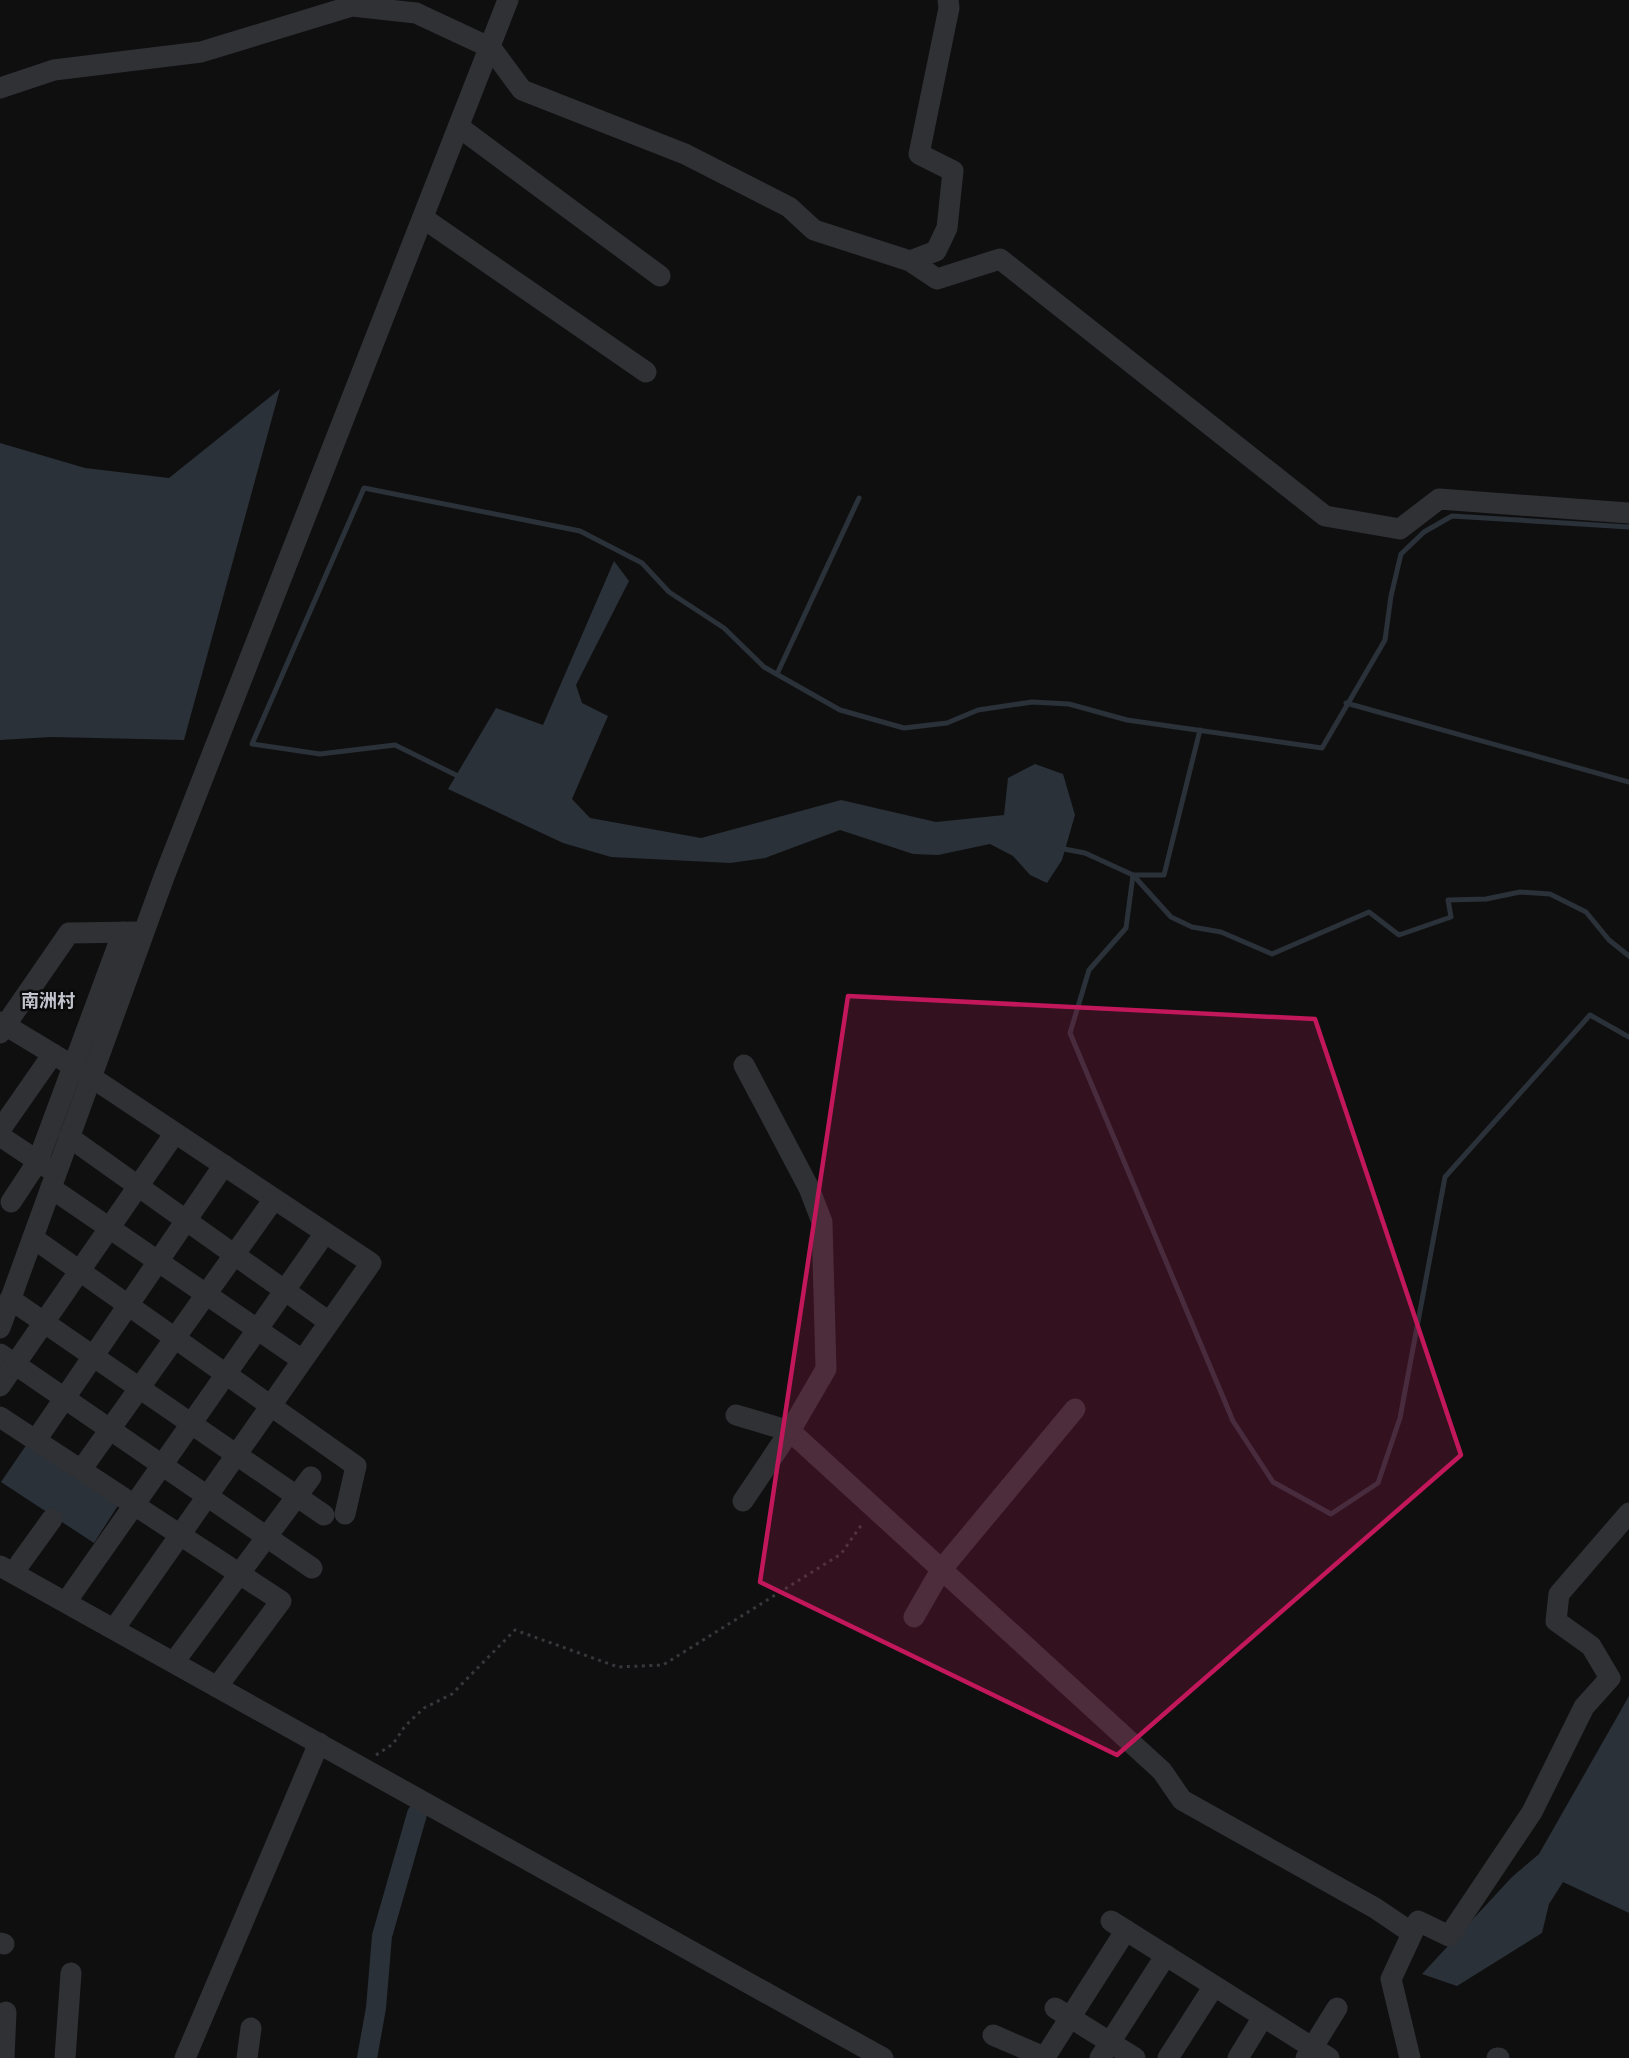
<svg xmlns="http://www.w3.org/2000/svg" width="1629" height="2058" viewBox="0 0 1629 2058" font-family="Ubuntu,'Noto Sans SC',sans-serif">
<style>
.water{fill:#2a3138}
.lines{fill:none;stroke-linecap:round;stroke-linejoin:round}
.stream{stroke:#2a3138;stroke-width:5}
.canal{stroke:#2a3138;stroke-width:20}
.path{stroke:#36383c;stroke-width:3;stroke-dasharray:3 4.5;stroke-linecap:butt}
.minor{stroke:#303135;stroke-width:21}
.marked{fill:#c2185b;fill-opacity:0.2;stroke:#c2185b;stroke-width:4.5;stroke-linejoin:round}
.labels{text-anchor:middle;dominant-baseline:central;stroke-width:5;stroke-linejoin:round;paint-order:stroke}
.quarter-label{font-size:18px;font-weight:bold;fill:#c2c4cd;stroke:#0a0a0b}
</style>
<rect width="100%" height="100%" fill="#0f0f10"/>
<g class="water">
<polygon points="280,389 184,740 51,737 0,740 0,443 85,468 169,478"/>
<polygon points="614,561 629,581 576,685 582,703 608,716 572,799 590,818 701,838 841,800 936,822 1004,815 1008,778 1035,764 1063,774 1075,815 1062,860 1047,883 1030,875 1013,856 990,844 938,855 913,854 840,830 765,858 730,863 611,857 563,843 448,789 496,708 543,725"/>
<polygon points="29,1441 119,1504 94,1543 1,1482"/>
<polygon points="1629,1696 1629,1913 1563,1882 1549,1904 1542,1933 1457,1986 1422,1974 1512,1877 1539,1854"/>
</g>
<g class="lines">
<g class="stream">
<polyline points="777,674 859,498"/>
<polyline points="1346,703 1629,782"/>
<polyline points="1200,730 1164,875 1133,875 1171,917 1192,927 1221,932 1272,954 1369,912 1399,935 1451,917 1448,900 1486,899 1520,892 1550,894 1586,912 1609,940 1629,956"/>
<polyline points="462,778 395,745 320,754 252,744 364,488 580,531 642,563 669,592 724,628 764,667 840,710 904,728 947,723 978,710 1032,702 1069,704 1127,720 1322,748 1385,640 1391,596 1401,554 1424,532 1452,516 1629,527"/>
<polyline points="1059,848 1085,853 1133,875 1126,928 1089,970 1070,1033 1233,1421 1273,1482 1331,1514 1378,1483 1400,1418 1445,1177 1590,1015 1629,1037"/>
</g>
<polyline class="canal" points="367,2058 376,2008 382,1936 417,1814"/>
<polyline class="path" points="376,1755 393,1744 405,1726 424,1708 452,1694 515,1630 618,1667 663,1665 841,1554 862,1524"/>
<g class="minor">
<polyline points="0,88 54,70 201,52 352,6 416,13 491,48 522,90 685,154 789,207 814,230 910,261 937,279 1000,259 1325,516 1400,529 1439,499 1629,513"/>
<polyline points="459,127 660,276"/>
<polyline points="423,218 646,372"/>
<polyline points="910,261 936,251 947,228 953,171 919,154 949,8 948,0"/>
<polyline points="0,1022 91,1077 371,1263 114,1629"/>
<polyline points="0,1033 69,933 136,932"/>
<polyline points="744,1065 809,1188 822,1222 826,1369 790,1431 1162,1771 1182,1800 1375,1908 1412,1933"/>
<polyline points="0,1130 53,1054"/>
<polyline points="0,1136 48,1168"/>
<polyline points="69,1137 329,1322"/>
<polyline points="51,1188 302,1360"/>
<polyline points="11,1202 38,1161 123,932"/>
<polyline points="33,1238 356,1466 345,1514"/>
<polyline points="10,1299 324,1515"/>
<polyline points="0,1328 164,877 508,0"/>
<polyline points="0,1354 312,1568"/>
<polyline points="0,1386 175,1133"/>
<polyline points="736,1415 790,1431 743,1501"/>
<polyline points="0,1417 281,1601 217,1687"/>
<polyline points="36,1440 224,1165"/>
<polyline points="81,1470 274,1199"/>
<polyline points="0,1566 883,2058"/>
<polyline points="13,1573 52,1519"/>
<polyline points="66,1602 325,1233"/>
<polyline points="914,1617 941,1570 1075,1409"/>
<polyline points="174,1662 311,1477"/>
<polyline points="1111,1921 1329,2058"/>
<polyline points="0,1943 4,1944"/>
<polyline points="1055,2008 1135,2058"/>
<polyline points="993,2035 1046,2058"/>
<polyline points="1045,2057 1126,1930"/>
<polyline points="4,2058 6,2012"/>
<polyline points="65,2058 71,1973"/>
<polyline points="185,2058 319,1743"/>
<polyline points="247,2058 251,2028"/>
<polyline points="1100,2058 1166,1955"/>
<polyline points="1168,2058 1214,1986"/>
<polyline points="1238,2058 1263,2017"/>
<polyline points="1306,2058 1337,2008"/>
<polyline points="1410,2058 1391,1979 1418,1921 1449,1936 1532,1812 1584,1707 1610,1678 1591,1646 1556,1621 1559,1594 1629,1513"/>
<polyline points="1497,2058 1499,2058"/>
</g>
</g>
<path class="marked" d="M848,996L1315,1019L1461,1455L1117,1755L760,1582Z"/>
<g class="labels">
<g class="quarter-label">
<text x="48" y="1000">南洲村</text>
</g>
</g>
</svg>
